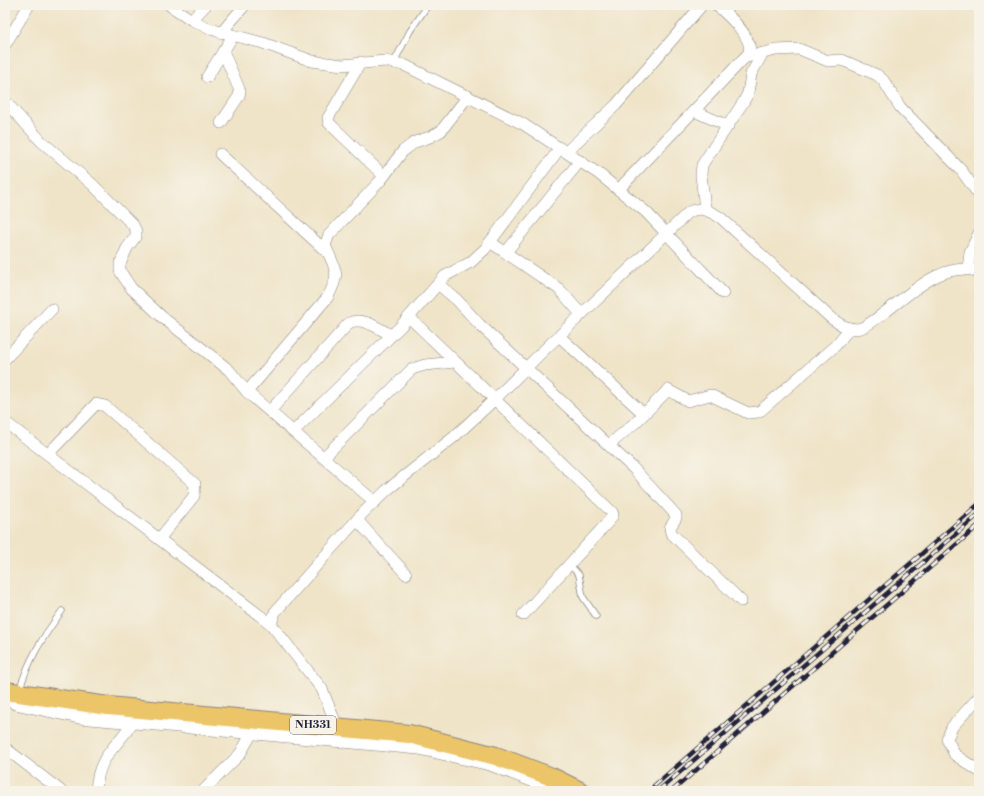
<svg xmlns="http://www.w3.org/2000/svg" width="984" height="796" viewBox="0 0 984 796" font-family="'Libre Bodoni',serif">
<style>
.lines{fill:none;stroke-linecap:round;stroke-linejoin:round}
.service-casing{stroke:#888382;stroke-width:7}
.minor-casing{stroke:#888382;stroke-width:12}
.tertiary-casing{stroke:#888382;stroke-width:14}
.trunk-casing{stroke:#888382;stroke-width:20}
.path{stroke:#888382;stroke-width:1.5;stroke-dasharray:1 3;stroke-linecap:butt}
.service{stroke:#fff;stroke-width:5.5}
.minor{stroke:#fff;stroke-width:11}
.tertiary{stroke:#fff;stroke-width:13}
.trunk{stroke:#edc569;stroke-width:18}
.rail-casing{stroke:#22223b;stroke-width:4.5}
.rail{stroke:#f7f3e8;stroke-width:3;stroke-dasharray:9;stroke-linecap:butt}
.labels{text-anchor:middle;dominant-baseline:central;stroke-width:3.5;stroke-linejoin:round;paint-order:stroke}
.shield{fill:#f7f3e8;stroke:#62616f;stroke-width:1}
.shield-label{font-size:11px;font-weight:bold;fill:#22223b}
</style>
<rect width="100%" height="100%" fill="#f7f3e8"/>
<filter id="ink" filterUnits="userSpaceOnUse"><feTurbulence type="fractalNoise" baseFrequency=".025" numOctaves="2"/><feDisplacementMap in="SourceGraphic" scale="8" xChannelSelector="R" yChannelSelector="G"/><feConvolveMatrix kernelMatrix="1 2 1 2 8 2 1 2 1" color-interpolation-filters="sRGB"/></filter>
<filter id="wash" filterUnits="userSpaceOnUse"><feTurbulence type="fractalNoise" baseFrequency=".012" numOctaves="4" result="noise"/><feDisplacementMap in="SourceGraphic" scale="16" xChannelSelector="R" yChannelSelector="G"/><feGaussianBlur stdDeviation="0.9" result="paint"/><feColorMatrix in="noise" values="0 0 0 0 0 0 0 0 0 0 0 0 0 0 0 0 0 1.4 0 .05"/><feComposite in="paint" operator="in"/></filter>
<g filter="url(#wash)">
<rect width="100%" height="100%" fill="#efe4c8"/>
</g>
<g filter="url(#ink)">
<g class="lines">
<g class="service-casing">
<g id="service">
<polyline points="394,62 410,31 428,5"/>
<polyline points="569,564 579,575 583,597 596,616"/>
<path d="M19,691C29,659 42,638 62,611"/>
</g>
</g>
<g class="minor-casing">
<g id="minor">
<polyline points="169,5 192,20 210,29 263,43 312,61 342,65 385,61 404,65 523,124 599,174 646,212 723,293"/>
<polyline points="192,20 206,5"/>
<polyline points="221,33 245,5"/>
<polyline points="5,45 29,5"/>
<polyline points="747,57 776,50 799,49 828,61 842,60 877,75 883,80 900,107 961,170 979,195"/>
<polyline points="361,62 328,118 329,123 384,176"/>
<polyline points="207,77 233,36"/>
<polyline points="5,101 41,141 92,184 133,225 136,231 136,236 127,248 120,264 120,271 131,288 162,317 229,370 247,392 375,502"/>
<polyline points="694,111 728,126"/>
<polyline points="221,123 239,96 240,91 223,51"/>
<polyline points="566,152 616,105 702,5"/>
<polyline points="220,154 328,253"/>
<path d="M619,189L749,53C754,38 727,14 716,5"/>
<polyline points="705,209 701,175 702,165 744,101 748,93 751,74 763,53"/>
<polyline points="490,242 559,289 581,314"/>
<polyline points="506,252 580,161"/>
<polyline points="968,269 970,252 979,233"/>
<polyline points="438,284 457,300 480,325 633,468 676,515 676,518 670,528 671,533 741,601"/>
<polyline points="409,317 612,512 613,515 609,521 523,615"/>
<polyline points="559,336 644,414"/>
<polyline points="5,359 52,309"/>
<path d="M247,392L327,298C342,272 335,270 325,245L329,235L381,180L403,151L415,142L430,137L441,131L468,96"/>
<path d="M270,411L349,323C363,316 379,329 391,335"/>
<polyline points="5,422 271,624"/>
<polyline points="294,431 400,327 445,276 471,262 485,249 560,148"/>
<polyline points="609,445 636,422 668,390 688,401 710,395 748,413 759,412 835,346 850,328"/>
<polyline points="48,454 96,404 105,406 195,484 194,496 160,538"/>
<polyline points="324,457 412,369 425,365 455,362"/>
<polyline points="357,520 406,574"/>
<polyline points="979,697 952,727 947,739 955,755 979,771"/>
<path d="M336,724L322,689L271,624L275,612L363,513L387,490L454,437L495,399L543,351L689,212C701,206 710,211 721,218L832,319C841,325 850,331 861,328C869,325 877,318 884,313C910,294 944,259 979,272"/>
<polyline points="5,748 61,791"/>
<path d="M96,791C98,755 115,750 132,723"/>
<polyline points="203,791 240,754 252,733"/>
</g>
</g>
<g class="tertiary-casing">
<polyline id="tertiary" points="5,693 15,703 79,717 419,748 490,764 560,791"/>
</g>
<g class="trunk-casing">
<polyline id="trunk" points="5,691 108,706 409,734 496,756 552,777 580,791"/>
</g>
<polyline class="path" points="978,393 979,392"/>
<use href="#service" class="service"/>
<use href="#minor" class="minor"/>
<use href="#tertiary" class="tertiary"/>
<use href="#trunk" class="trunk"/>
<g class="rail-casing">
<g id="rail">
<polyline points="654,786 979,504"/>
<polyline points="658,791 979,514"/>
<polyline points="672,791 979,525"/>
</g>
</g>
<use href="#rail" class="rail"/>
</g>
</g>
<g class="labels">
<rect class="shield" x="290" y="716" width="46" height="18" rx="3"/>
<g class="shield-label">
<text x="313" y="725">NH331</text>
</g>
</g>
<rect width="984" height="796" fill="none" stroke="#f7f3e8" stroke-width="20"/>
</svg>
